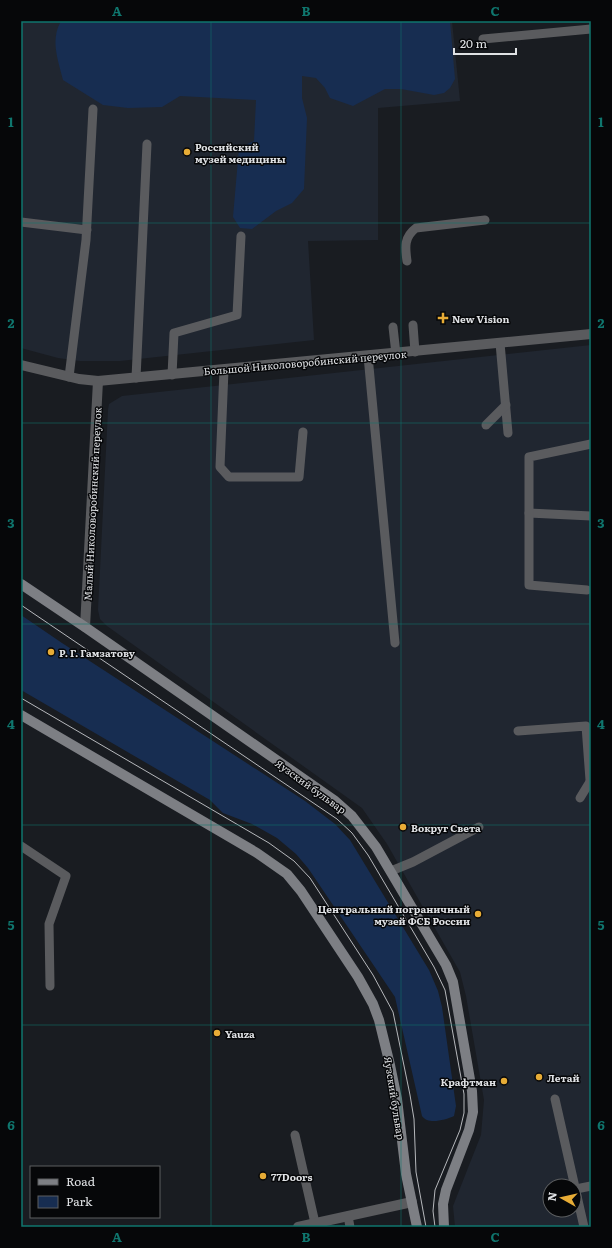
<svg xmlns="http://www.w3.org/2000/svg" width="612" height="1248" viewBox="0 0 612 1248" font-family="Literata,serif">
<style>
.built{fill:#202630;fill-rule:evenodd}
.green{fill:#172d51}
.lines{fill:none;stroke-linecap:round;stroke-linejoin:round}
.lane{stroke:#5a5b5e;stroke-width:9}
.street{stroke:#5a5b5e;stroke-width:10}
.secondary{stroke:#7d7f84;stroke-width:10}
.tram{stroke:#b6b8bc;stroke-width:1}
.grid{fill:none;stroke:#0f766e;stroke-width:1;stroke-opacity:0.55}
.poi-dot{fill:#e7ac36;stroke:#060709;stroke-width:1.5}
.labels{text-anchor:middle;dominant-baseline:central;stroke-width:3;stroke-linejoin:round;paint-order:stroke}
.poi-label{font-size:10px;font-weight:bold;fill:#e0e2e5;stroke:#060709;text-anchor:start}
.street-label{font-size:10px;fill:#e0e2e5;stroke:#060709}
.neatline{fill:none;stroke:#0f766e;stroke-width:1.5}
.grid-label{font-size:13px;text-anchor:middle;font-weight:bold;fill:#0f766e}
</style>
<rect width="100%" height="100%" fill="#191c21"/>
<g class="built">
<polygon points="21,21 452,21 460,101 378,108 378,240 308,241 314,340 120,361 80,361 58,358 21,348"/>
<path d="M591,345V1227H455L453,1206L481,1135L484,1100L466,996L460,972L387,844L362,808L107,626L100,619L98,610L108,410L109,404L122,396ZM550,1186H574V1210H550Z"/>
</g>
<g class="green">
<path d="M61,21H450L455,79L450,88L444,93L434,95L401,89H385L353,106L330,98L325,88L316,78L302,76V98L307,118L304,189L292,203L276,211L252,229L240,228L233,217L239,148L254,141L256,100L180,96L162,107L128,108L103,105L63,80C58,60 50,40 61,21Z"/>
<path d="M21,615L62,643L305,801L335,824L350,840L429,970L438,991L442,1007L456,1106L454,1116C445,1120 428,1125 422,1116L395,997L308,868L296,854L277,838L252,824L223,813L210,800L21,690Z"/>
</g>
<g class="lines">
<g class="lane">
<polyline points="483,39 591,29"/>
<polyline points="21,222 87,230"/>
<path d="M407,261C405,247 404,237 416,228L485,220"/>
<polyline points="413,325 415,352"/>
<polyline points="393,327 396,354"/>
<polyline points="500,343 508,433"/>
<polyline points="368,356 395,643"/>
<polyline points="224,370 220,467 229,477 299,477 303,432"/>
<polyline points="172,375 174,333 237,315 241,236"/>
<polyline points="69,377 86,240 93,109"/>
<polyline points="136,378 147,144"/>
<polyline points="486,425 506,405"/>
<polyline points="529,513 591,516"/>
<polyline points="587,590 529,585 529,457 591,444"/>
<polyline points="518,731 586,726 590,780"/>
<polyline points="580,798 591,780"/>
<polyline points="21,846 66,876 49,924 50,986"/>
<polyline points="391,871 413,862 479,827"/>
<polyline points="555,1099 584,1227"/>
<polyline points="295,1135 315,1223"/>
<polyline points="576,1189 591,1186"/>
<polyline points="348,1216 350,1227"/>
</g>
<g class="street">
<polyline points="21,365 79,379 98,381 591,334"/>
<polyline points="85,627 98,381"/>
<polyline points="298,1227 412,1202"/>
</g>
<g class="secondary">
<polyline points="21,584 85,627 334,800 352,816 376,847 446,965 453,982 472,1091 473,1112 469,1130 446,1190 443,1204 444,1227"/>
<polyline points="21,715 257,853 287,874 301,891 358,977 373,1004 379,1020 390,1065 397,1099 406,1174 417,1227"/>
</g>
<g class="tram">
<polyline points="21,605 337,819 352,833 368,855 434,967 445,990 464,1094 464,1113 460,1130 435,1190 433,1211 435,1227"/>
<polyline points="21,698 269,843 294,861 310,878 373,975 393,1012 410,1095 414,1119 416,1172 426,1227"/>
</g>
</g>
<path class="grid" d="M211,21V1227M401,21V1227M21,223H591M21,423H591M21,624H591M21,825H591M21,1025H591"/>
<g class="poi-dot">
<circle cx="187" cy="152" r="4"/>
<path d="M441 312h4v4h4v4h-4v4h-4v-4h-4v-4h4z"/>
<circle cx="51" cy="652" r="4"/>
<circle cx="403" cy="827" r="4"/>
<circle cx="478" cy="914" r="4"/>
<circle cx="217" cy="1033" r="4"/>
<circle cx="539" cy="1077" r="4"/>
<circle cx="504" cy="1081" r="4"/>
<circle cx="263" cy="1176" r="4"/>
</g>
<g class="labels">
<g class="poi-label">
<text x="195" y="146">Российский<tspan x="195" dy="12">музей медицины</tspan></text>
<text x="452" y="318">New Vision</text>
<text x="59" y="652">Р. Г. Гамзатову</text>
<text x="411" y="827">Вокруг Света</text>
<text x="470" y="908" text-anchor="end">Центральный пограничный<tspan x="470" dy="12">музей ФСБ России</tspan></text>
<text x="225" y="1033">Yauza</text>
<text x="547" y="1077">Летай</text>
<text x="496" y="1081" text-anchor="end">Крафтман</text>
<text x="271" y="1176">77Doors</text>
</g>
<g class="street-label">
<text transform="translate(305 362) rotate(-5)">Большой Николоворобинский переулок</text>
<text transform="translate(92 504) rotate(-87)">Малый Николоворобинский переулок</text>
<text transform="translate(311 786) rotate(36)">Яузский бульвар</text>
<text transform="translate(395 1098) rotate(81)">Яузский бульвар</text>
</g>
</g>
<rect width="612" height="1248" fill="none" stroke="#060709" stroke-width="44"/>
<rect x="30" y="1166" width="130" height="52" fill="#060709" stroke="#5d5f61"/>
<rect x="38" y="1179" width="20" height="6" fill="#7d7f84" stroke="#5d5f61"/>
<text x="66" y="1186" font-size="12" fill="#e0e2e5">Road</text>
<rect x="38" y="1196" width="20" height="12" fill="#172d51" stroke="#5d5f61"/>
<text x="66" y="1206" font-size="12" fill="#e0e2e5">Park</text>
<g transform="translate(562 1198) rotate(278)"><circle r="19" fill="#060709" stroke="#5d5f61"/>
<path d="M0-3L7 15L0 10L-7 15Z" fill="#e7ac36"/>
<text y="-6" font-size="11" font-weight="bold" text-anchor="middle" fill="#e0e2e5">N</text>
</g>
<path d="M454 48v6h62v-6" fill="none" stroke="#e0e2e5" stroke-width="2"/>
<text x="460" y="48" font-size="12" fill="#e0e2e5" stroke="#060709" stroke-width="3" paint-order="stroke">20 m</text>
<rect x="22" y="22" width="568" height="1204" class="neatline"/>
<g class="grid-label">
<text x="117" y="16">A</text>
<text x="306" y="16">B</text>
<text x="495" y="16">C</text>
<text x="11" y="127">1</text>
<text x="601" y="127">1</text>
<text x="11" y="328">2</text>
<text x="601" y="328">2</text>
<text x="11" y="528">3</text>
<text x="601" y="528">3</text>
<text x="11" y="729">4</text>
<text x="601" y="729">4</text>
<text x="11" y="930">5</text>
<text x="601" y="930">5</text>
<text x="11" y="1130">6</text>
<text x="601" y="1130">6</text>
<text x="117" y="1242">A</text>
<text x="306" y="1242">B</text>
<text x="495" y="1242">C</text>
</g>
</svg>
